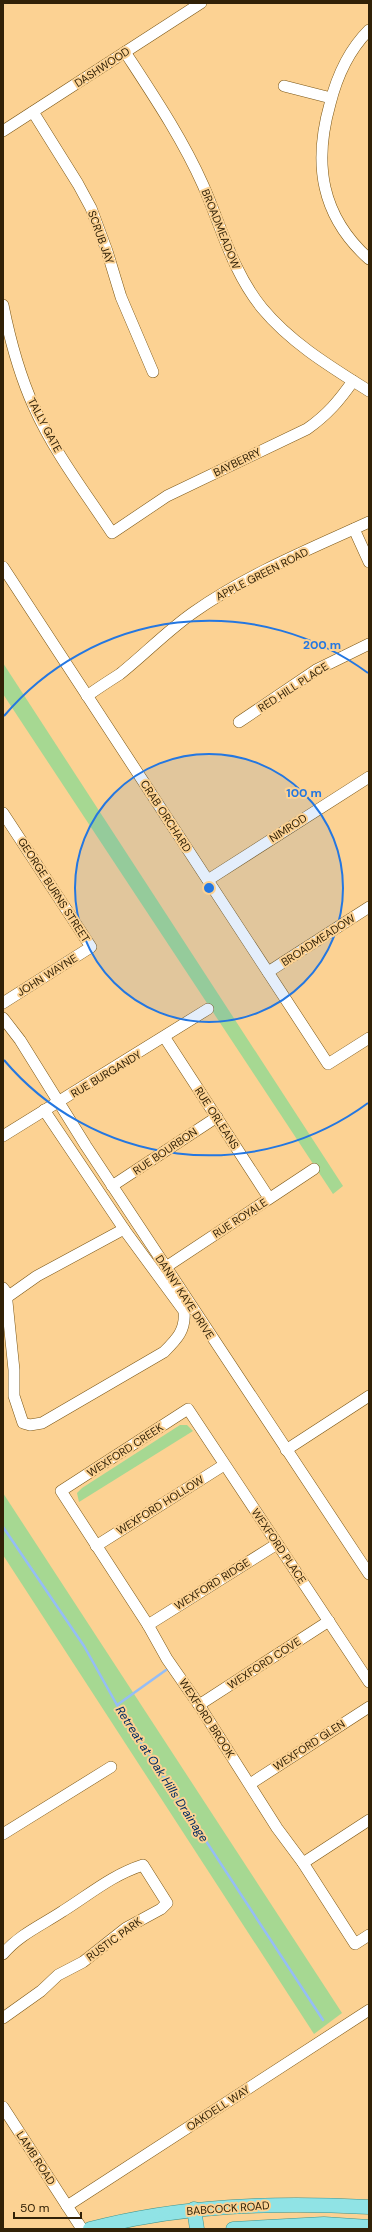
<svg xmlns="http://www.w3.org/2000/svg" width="372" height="2232" viewBox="0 0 372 2232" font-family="'DM Sans',sans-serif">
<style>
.green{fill:#a6d892}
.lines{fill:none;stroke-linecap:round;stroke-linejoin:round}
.stream{stroke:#95bdf6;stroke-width:2.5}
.minor-casing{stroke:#7b5614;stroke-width:12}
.major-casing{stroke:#3f938c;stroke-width:15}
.minor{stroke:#fff;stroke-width:11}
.major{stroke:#90e3e5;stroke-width:14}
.ring{fill:none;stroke:#2477e1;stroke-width:2}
.labels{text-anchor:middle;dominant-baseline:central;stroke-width:4;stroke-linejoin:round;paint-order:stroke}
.street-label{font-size:11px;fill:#312107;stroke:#fcd293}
.water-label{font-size:12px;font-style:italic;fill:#002a62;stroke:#fcd293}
.centre{fill:#2477e1;stroke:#fcd293;stroke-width:2}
.ring-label{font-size:12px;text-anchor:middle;font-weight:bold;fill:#2477e1;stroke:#fcd293;stroke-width:4;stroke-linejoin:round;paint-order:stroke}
</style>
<rect width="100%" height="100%" fill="#fcd293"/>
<g class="green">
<polygon points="3,663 343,1186 333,1194 3,694"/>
<polygon points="180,1425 187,1425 193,1431 79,1502 77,1493 82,1488"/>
<polygon points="3,1493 342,2013 314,2034 3,1555"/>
</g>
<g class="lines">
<g class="stream">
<polyline points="3,1527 84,1646 117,1705 323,2020"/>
<polyline points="117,1705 166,1670"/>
</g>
<g class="minor-casing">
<g id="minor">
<path d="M369,30C348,51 337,76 330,104C313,164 321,216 369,259"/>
<path d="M125,52C153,95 182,138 203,185C222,228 232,271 262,308C291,343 331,367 369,391"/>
<polyline points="284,86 331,98"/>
<polyline points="33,112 78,184 91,208 107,251 121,297 153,372"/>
<polyline points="3,131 201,3"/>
<path d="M3,305C10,340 19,374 34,407C54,452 85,492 112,533L167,496L307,429C327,415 339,401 353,381"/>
<polyline points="354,529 369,562"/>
<polyline points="3,567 328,1064 369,1038"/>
<path d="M87,696C98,688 109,681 120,674C145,654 168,630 194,612C248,574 310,549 369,522"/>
<polyline points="239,722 316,670 369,644"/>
<polyline points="3,813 91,947 3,1003"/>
<polyline points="208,880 369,777"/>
<polyline points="268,972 369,907"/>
<polyline points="3,1018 20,1040 86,1146 369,1574"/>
<polyline points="165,1038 269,1198"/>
<polyline points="3,1136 208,1009"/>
<polyline points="112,1186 217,1117"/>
<polyline points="166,1267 314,1169"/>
<path d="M3,1288L6,1292L14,1370V1396L23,1423L30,1425L42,1423L164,1352C177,1339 186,1330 184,1311L126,1232L44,1110"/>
<polyline points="3,1300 37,1276 124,1229"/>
<polyline points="286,1450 369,1396"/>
<polyline points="96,1546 224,1465"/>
<polyline points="148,1625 277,1544"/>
<polyline points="369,1682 188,1409 61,1491 148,1625 167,1659 199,1705 277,1828 303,1863 355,1944 369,1935"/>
<polyline points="199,1705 329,1621"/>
<polyline points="250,1784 369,1707"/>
<polyline points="3,1834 111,1767"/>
<polyline points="303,1863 369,1820"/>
<path d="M3,1954C20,1934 42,1925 63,1911C90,1894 112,1875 143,1865L167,1903L161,1909L126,1928L83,1962L58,1975L41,1991L3,2018"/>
<polyline points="3,2107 82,2229"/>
<polyline points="67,2206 369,2010"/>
</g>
</g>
<g class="major-casing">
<g id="major">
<polyline points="194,2209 197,2229"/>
<path d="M90,2229C181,2205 275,2202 369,2207"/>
<polyline points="233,2229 324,2224 369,2227"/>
</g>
</g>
<use href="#minor" class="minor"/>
<use href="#major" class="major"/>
</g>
<circle cx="209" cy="888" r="134" fill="#2477e1" fill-opacity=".12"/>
<g class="ring">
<circle cx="209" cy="888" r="134"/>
<path d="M368 1103A268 268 0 0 1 4 1060M4 716A268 268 0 0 1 368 673"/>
</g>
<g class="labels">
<g class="street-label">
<text transform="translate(102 67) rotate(-33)">DASHWOOD</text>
<text transform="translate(221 229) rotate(68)">BROADMEADOW</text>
<text transform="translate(101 237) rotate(70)">SCRUB JAY</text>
<text transform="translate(45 425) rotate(62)">TALLY GATE</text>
<text transform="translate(237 462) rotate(-26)">BAYBERRY</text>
<text transform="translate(262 574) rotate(-27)">APPLE GREEN ROAD</text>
<text transform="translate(293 687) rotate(-33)">RED HILL PLACE</text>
<text transform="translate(166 816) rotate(57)">CRAB ORCHARD</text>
<text transform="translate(288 828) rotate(-33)">NIMROD</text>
<text transform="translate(54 890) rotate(57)">GEORGE BURNS STREET</text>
<text transform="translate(318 940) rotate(-33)">BROADMEADOW</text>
<text transform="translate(47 975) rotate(-32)">JOHN WAYNE</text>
<text transform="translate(106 1074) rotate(-31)">RUE BURGANDY</text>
<text transform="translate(217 1118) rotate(57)">RUE ORLEANS</text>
<text transform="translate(165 1151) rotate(-34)">RUE BOURBON</text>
<text transform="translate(240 1218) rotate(-33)">RUE ROYALE</text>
<text transform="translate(185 1297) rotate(57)">DANNY KAYE DRIVE</text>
<text transform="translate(125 1450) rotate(-33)">WEXFORD CREEK</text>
<text transform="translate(160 1505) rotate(-32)">WEXFORD HOLLOW</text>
<text transform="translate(279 1546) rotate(56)">WEXFORD PLACE</text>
<text transform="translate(212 1584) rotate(-32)">WEXFORD RIDGE</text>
<text transform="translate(264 1663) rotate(-33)">WEXFORD COVE</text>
<text transform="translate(207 1718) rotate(57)">WEXFORD BROOK</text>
<text transform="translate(309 1745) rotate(-33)">WEXFORD GLEN</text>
<text transform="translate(114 1939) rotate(-36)">RUSTIC PARK</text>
<text transform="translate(218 2108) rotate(-33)">OAKDELL WAY</text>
<text transform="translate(36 2158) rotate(57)">LAMB ROAD</text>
<text transform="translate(228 2208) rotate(-4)">BABCOCK ROAD</text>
</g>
<g class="water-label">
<text transform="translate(162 1774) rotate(57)">Retreat at Oak Hills Drainage</text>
</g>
</g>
<circle cx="209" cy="888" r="6" class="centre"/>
<g class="ring-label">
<text x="322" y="649">200 m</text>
<text x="304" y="797">100 m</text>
</g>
<rect width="372" height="2232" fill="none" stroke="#312107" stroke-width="8"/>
<path d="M14 2212v6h67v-6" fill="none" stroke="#312107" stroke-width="2"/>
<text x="20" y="2212" font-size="12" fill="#312107" stroke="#fcd293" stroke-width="3" paint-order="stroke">50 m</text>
</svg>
